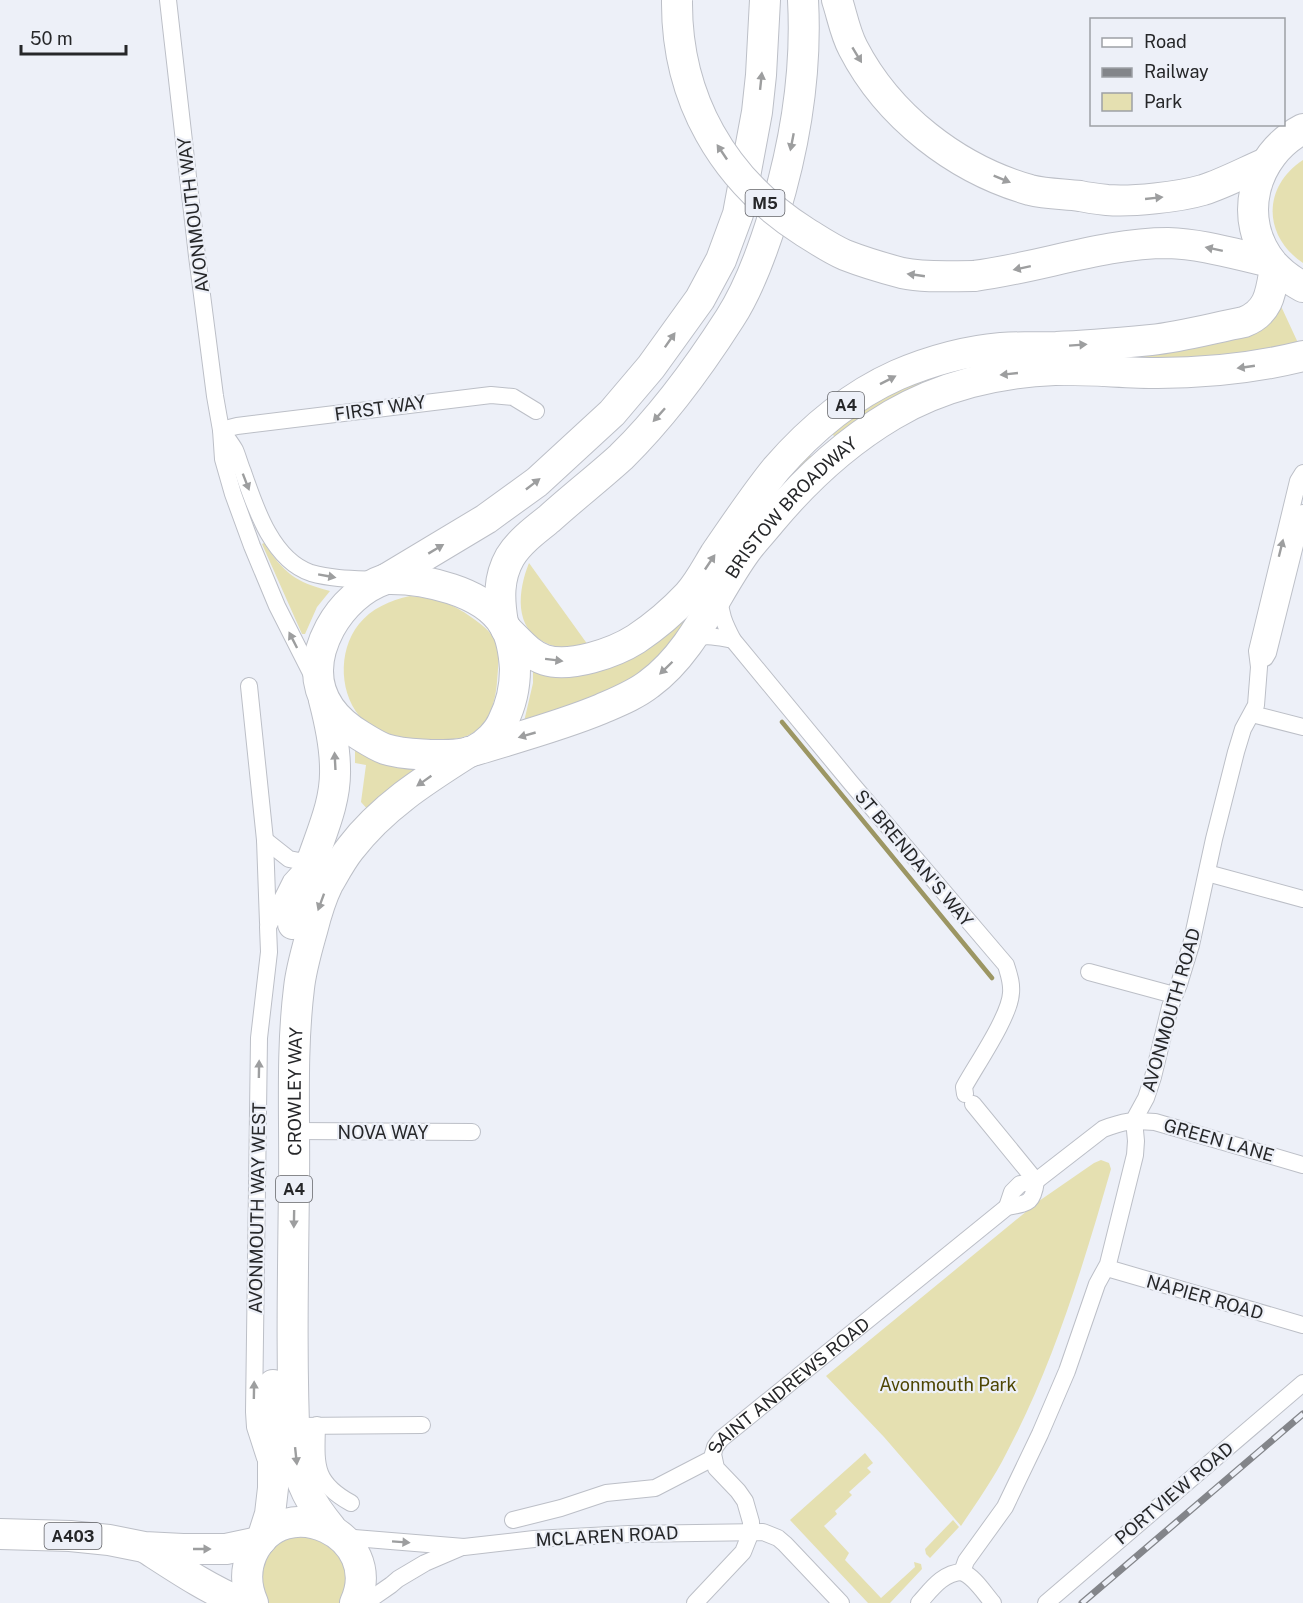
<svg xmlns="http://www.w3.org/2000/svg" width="1303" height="1603" viewBox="0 0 1303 1603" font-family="'Public Sans',sans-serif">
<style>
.green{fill:#e5e0b1}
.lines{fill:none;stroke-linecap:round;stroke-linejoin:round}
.stream{stroke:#9c9663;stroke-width:4.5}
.street-casing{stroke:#bcbfc7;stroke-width:18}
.highway-casing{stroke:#bcbfc7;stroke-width:32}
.street{stroke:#fff;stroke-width:16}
.highway{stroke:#fff;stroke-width:30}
.rail-casing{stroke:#83858a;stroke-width:7}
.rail{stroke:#edf0f8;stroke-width:4.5;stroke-dasharray:14;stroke-linecap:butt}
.highway-bridge-casing{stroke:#bcbfc7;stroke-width:32;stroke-linecap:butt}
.highway-bridge{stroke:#fff;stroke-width:30}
.oneway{fill:#9d9e9f}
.labels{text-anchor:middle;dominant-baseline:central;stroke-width:4.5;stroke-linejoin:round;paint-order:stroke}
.shield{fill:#edf0f8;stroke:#626367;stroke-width:1.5}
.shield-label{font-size:16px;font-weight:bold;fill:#262729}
.street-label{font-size:18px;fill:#262729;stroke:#edf0f8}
.park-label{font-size:18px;fill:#4e4603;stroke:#edf0f8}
</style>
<rect width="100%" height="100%" fill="#edf0f8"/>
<g class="green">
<path d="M1303,160V263C1263,236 1262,187 1303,160Z"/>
<polygon points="1280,304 1299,345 1249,358 1074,361 839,442 829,430 901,382"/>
<polygon points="806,451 816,462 685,633 628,685 523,726 533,683 533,666 616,660"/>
<path d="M264,543C284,573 295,582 330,591L317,607L305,634H302L262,544Z"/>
<path d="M529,563L588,645C582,646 575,648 569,648C561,649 553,646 546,643C513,629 518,590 529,563Z"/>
<path d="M410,596C422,597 434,599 446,603C458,607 487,626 493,637C501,650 498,668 497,682C496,697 491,718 479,728C466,740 453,739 437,740C422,741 405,744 391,739C387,737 383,734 380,731C375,728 369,725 364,721C339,697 337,651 359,624C371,609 390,600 410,596Z"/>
<polygon points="358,750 415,768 417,770 369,811 361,802 366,765 355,763 355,751"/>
<path d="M1101,1160L1109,1163L1111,1169C1083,1266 1054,1363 1007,1452C994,1478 977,1502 961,1526L884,1437L826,1376L1039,1201L1094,1163Z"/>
<polygon points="865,1453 873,1463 867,1468 871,1472 849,1492 852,1495 835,1511 837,1514 824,1526 849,1553 845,1560 881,1598 915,1567 914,1562 921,1564 922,1569 890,1603 868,1603 790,1520"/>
<polygon points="953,1520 959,1527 930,1558 926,1554 925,1549"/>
<polygon points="296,1534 329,1541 348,1571 341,1603 267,1603 263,1595 261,1569 273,1547"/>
</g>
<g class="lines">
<polyline class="stream" points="782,722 992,978"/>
<g class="street-casing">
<g id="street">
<polyline points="168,0 197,256 215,396 221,430 223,459 233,494 252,546 277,606 314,679"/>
<polyline points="221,430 237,426 491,395 513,397 536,411"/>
<path d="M222,431C226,437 231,443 235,450C238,457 240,465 243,472C255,507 272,560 311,573C332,579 354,579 376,580"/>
<path d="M720,595C719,612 725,625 733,640L851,783L1006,965C1009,975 1012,983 1011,993C1010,1016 976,1065 964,1087L965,1094"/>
<path d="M691,639C705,634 719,637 733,640"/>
<polyline points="1265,658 1268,653 1303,513"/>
<polyline points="249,686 265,840 268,923"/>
<polyline points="1252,714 1303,727"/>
<polyline points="265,840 289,859 299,861 314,857"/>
<polyline points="1207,873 1303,899"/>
<polyline points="1089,972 1174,995"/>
<polyline points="973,1104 1036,1181"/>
<polyline points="294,1131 472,1132"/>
<path d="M1007,1207L1012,1192L1020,1184L1036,1181L1103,1129C1124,1121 1132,1120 1155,1122L1303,1165"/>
<polyline points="1107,1268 1303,1325"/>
<path d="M317,1425C316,1465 313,1482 351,1503"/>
<polyline points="294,1426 422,1425"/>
<polyline points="265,1458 255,1427 254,1412 259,1038 269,952 268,927 291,881 302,869"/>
<polyline points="513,1520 561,1508 606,1493 655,1488 713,1458"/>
<polyline points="342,1537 464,1547 534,1539 629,1534 763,1532 778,1538 785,1544 841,1603"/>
<polyline points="962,1572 966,1561 1005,1507 1040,1434 1067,1371 1097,1284 1108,1264 1135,1155 1136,1141 1134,1120 1146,1098 1153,1077 1170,1007 1179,984 1191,945 1214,839 1236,752 1243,729 1256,705 1259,667 1257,651 1298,481 1303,473"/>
<path d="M962,1572C975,1577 984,1593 993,1603"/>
<polyline points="365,1603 391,1585 398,1579 425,1563 460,1548"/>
<path id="s1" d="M695,1603L743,1552L751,1532V1522L745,1501L738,1491L716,1468L713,1454L715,1447L721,1439L1007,1207C1028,1203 1033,1204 1036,1181"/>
<path d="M919,1603C931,1590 942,1573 962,1572"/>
<polyline points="1046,1603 1303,1383"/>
</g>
</g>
<g class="highway-casing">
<g id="highway">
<path d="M837,0C842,15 845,33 853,48C888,116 956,169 1030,190C1046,194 1064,194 1080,196C1089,198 1098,199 1107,200C1132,202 1179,197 1203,190C1225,183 1245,172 1266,163"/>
<path d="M1303,129C1253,155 1236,220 1273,264C1282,274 1292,281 1303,287"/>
<path d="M974,276C1038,268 1104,243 1168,243C1203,244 1238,255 1271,262"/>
<polyline points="386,579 486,519 537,482 612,413 651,367 700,299 721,260 738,214 757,112 761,75 765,0"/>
<path d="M386,579C423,578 484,591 504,625C512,637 514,654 515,669C515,687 511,705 503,721C498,733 486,744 475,750C462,756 444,755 430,755C415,754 400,754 385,749C377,746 369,741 361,736C319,711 306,673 330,628C342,606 362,587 386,579Z"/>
<path d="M503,623C499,600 498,578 510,557C519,542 535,530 549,519C572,498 598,478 621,457C663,416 698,368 730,318C750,287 763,250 774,214C795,145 807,73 803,0"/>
<path d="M506,629C518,640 529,655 545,660C570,668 614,653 636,639C654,627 673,611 688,595C699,583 707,567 715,554C735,525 754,496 776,469C809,431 850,396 897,375C930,361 966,351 1001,348C1019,347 1038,347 1056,347C1087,346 1119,343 1151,340C1182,337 1213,328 1244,322C1270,312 1271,291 1275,267"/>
<path id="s2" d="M476,750C518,737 560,726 601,709C617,702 635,695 649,684C694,651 714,595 746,551C754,540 763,531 771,521C806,479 845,443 892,415C941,386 999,372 1055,370C1089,369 1124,373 1158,373C1207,373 1255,368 1303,356"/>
<path d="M293,924C299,902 306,880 313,858C323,829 336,800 335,769C335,745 330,723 324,700"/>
<path id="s3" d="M331,1528C312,1505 298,1482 295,1452C291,1363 293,1273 294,1184C295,1119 291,1053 299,988C301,969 307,949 312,931C316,915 321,898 328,884C335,872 342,859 350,849C382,807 425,780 469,752"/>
<polyline points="0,1534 70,1536 109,1540 144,1547 183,1549 226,1549 259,1542"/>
<polyline points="262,1539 270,1514 273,1488 273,1385"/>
<path d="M146,1548C177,1568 208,1589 242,1603"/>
<path d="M253,1603C246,1587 245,1570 252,1554C283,1487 386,1535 355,1603"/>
</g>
</g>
<use href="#street" class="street"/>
<use href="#highway" class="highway"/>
<g class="rail-casing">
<polyline id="rail" points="1082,1603 1303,1414"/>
</g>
<use href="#rail" class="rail"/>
<g class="highway-bridge-casing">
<path id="highway-bridge" d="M677,0C676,98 723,180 805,232C818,240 831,249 845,255C863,262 883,268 902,273C925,278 950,276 974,276"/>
</g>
<use href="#highway-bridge" class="highway-bridge"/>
</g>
<defs><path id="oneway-solid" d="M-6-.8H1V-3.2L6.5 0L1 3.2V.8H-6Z" transform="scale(1.5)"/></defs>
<g class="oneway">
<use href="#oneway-solid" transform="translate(857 55) rotate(59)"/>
<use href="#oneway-solid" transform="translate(761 81) rotate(-84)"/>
<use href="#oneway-solid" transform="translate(792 142) rotate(101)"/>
<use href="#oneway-solid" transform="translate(722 152) rotate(-124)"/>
<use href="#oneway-solid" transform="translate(1002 179) rotate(22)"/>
<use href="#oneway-solid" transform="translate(1154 198) rotate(-6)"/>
<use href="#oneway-solid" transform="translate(1214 249) rotate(-168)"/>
<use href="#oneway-solid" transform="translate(1022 268) rotate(168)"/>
<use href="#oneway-solid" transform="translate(916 275) rotate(-172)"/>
<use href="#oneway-solid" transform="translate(670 340) rotate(-55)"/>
<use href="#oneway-solid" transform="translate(1078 345) rotate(-4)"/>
<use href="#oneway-solid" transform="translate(1246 367) rotate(172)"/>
<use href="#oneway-solid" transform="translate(1009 374) rotate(174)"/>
<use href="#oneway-solid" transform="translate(888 380) rotate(-27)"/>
<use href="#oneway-solid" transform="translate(659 415) rotate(132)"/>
<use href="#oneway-solid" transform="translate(246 482) rotate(69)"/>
<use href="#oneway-solid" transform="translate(533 484) rotate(-38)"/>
<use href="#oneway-solid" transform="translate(1281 548) rotate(-76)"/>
<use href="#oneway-solid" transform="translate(436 549) rotate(-31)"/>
<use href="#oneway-solid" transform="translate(710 562) rotate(-56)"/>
<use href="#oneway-solid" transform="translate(327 576) rotate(10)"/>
<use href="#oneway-solid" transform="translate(293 640) rotate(-117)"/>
<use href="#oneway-solid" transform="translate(554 660) rotate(7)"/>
<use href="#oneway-solid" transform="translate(666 668) rotate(136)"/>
<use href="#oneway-solid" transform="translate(527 735) rotate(164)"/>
<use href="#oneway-solid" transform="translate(335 761) rotate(-93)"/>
<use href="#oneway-solid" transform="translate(424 781) rotate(145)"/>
<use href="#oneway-solid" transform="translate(321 902) rotate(110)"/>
<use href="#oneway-solid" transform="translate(259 1069) rotate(-89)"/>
<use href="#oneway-solid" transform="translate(294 1219) rotate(91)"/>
<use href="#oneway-solid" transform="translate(254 1390) rotate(-89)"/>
<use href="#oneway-solid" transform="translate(296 1456) rotate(84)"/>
<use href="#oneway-solid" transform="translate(401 1542) rotate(4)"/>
<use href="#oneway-solid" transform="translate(202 1549)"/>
</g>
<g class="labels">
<g class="shield">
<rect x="745.5" y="190" width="39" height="26" rx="4.5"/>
<rect x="828" y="392" width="36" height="26" rx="4.5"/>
<rect x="276" y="1176" width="36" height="26" rx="4.5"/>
<rect x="44.5" y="1523" width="57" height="26" rx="4.5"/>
</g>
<g class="shield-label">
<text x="765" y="203">M5</text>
<text x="846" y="405">A4</text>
<text x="294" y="1189">A4</text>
<text x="73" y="1536">A403</text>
</g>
<g class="street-label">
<text transform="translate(193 215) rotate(-97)">AVONMOUTH WAY</text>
<text transform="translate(380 408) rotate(-8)">FIRST WAY</text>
<text stroke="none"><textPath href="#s2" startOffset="414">BRISTOW BROADWAY</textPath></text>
<text transform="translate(914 858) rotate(50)">ST BRENDAN'S WAY</text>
<text transform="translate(1171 1010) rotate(-74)">AVONMOUTH ROAD</text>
<text stroke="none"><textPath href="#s3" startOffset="446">CROWLEY WAY</textPath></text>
<text x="383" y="1132">NOVA WAY</text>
<text transform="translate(1219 1140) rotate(16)">GREEN LANE</text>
<text transform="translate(257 1208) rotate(-89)">AVONMOUTH WAY WEST</text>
<text transform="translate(1205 1297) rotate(16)">NAPIER ROAD</text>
<text stroke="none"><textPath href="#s1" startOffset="285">SAINT ANDREWS ROAD</textPath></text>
<text transform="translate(1174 1493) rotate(-40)">PORTVIEW ROAD</text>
<text transform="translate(607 1536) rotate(-3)">MCLAREN ROAD</text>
</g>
<g class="park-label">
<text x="948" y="1384">Avonmouth Park</text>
</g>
</g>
<rect x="1090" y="18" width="195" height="108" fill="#edf0f8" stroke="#9da0a5" stroke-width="1.5"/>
<rect x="1102" y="38" width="30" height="9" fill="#ffffff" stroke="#9da0a5" stroke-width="1.5"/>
<text x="1144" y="48" font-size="18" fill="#262729">Road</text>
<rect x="1102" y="68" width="30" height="9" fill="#83858a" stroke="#9da0a5" stroke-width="1.5"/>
<text x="1144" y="78" font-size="18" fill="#262729">Railway</text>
<rect x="1102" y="93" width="30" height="18" fill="#e5e0b1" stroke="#9da0a5" stroke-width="1.5"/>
<text x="1144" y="108" font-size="18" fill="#262729">Park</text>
<path d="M21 45v9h105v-9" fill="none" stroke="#262729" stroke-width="3"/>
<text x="30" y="45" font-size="18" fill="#262729" stroke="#edf0f8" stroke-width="4.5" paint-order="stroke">50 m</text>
</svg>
